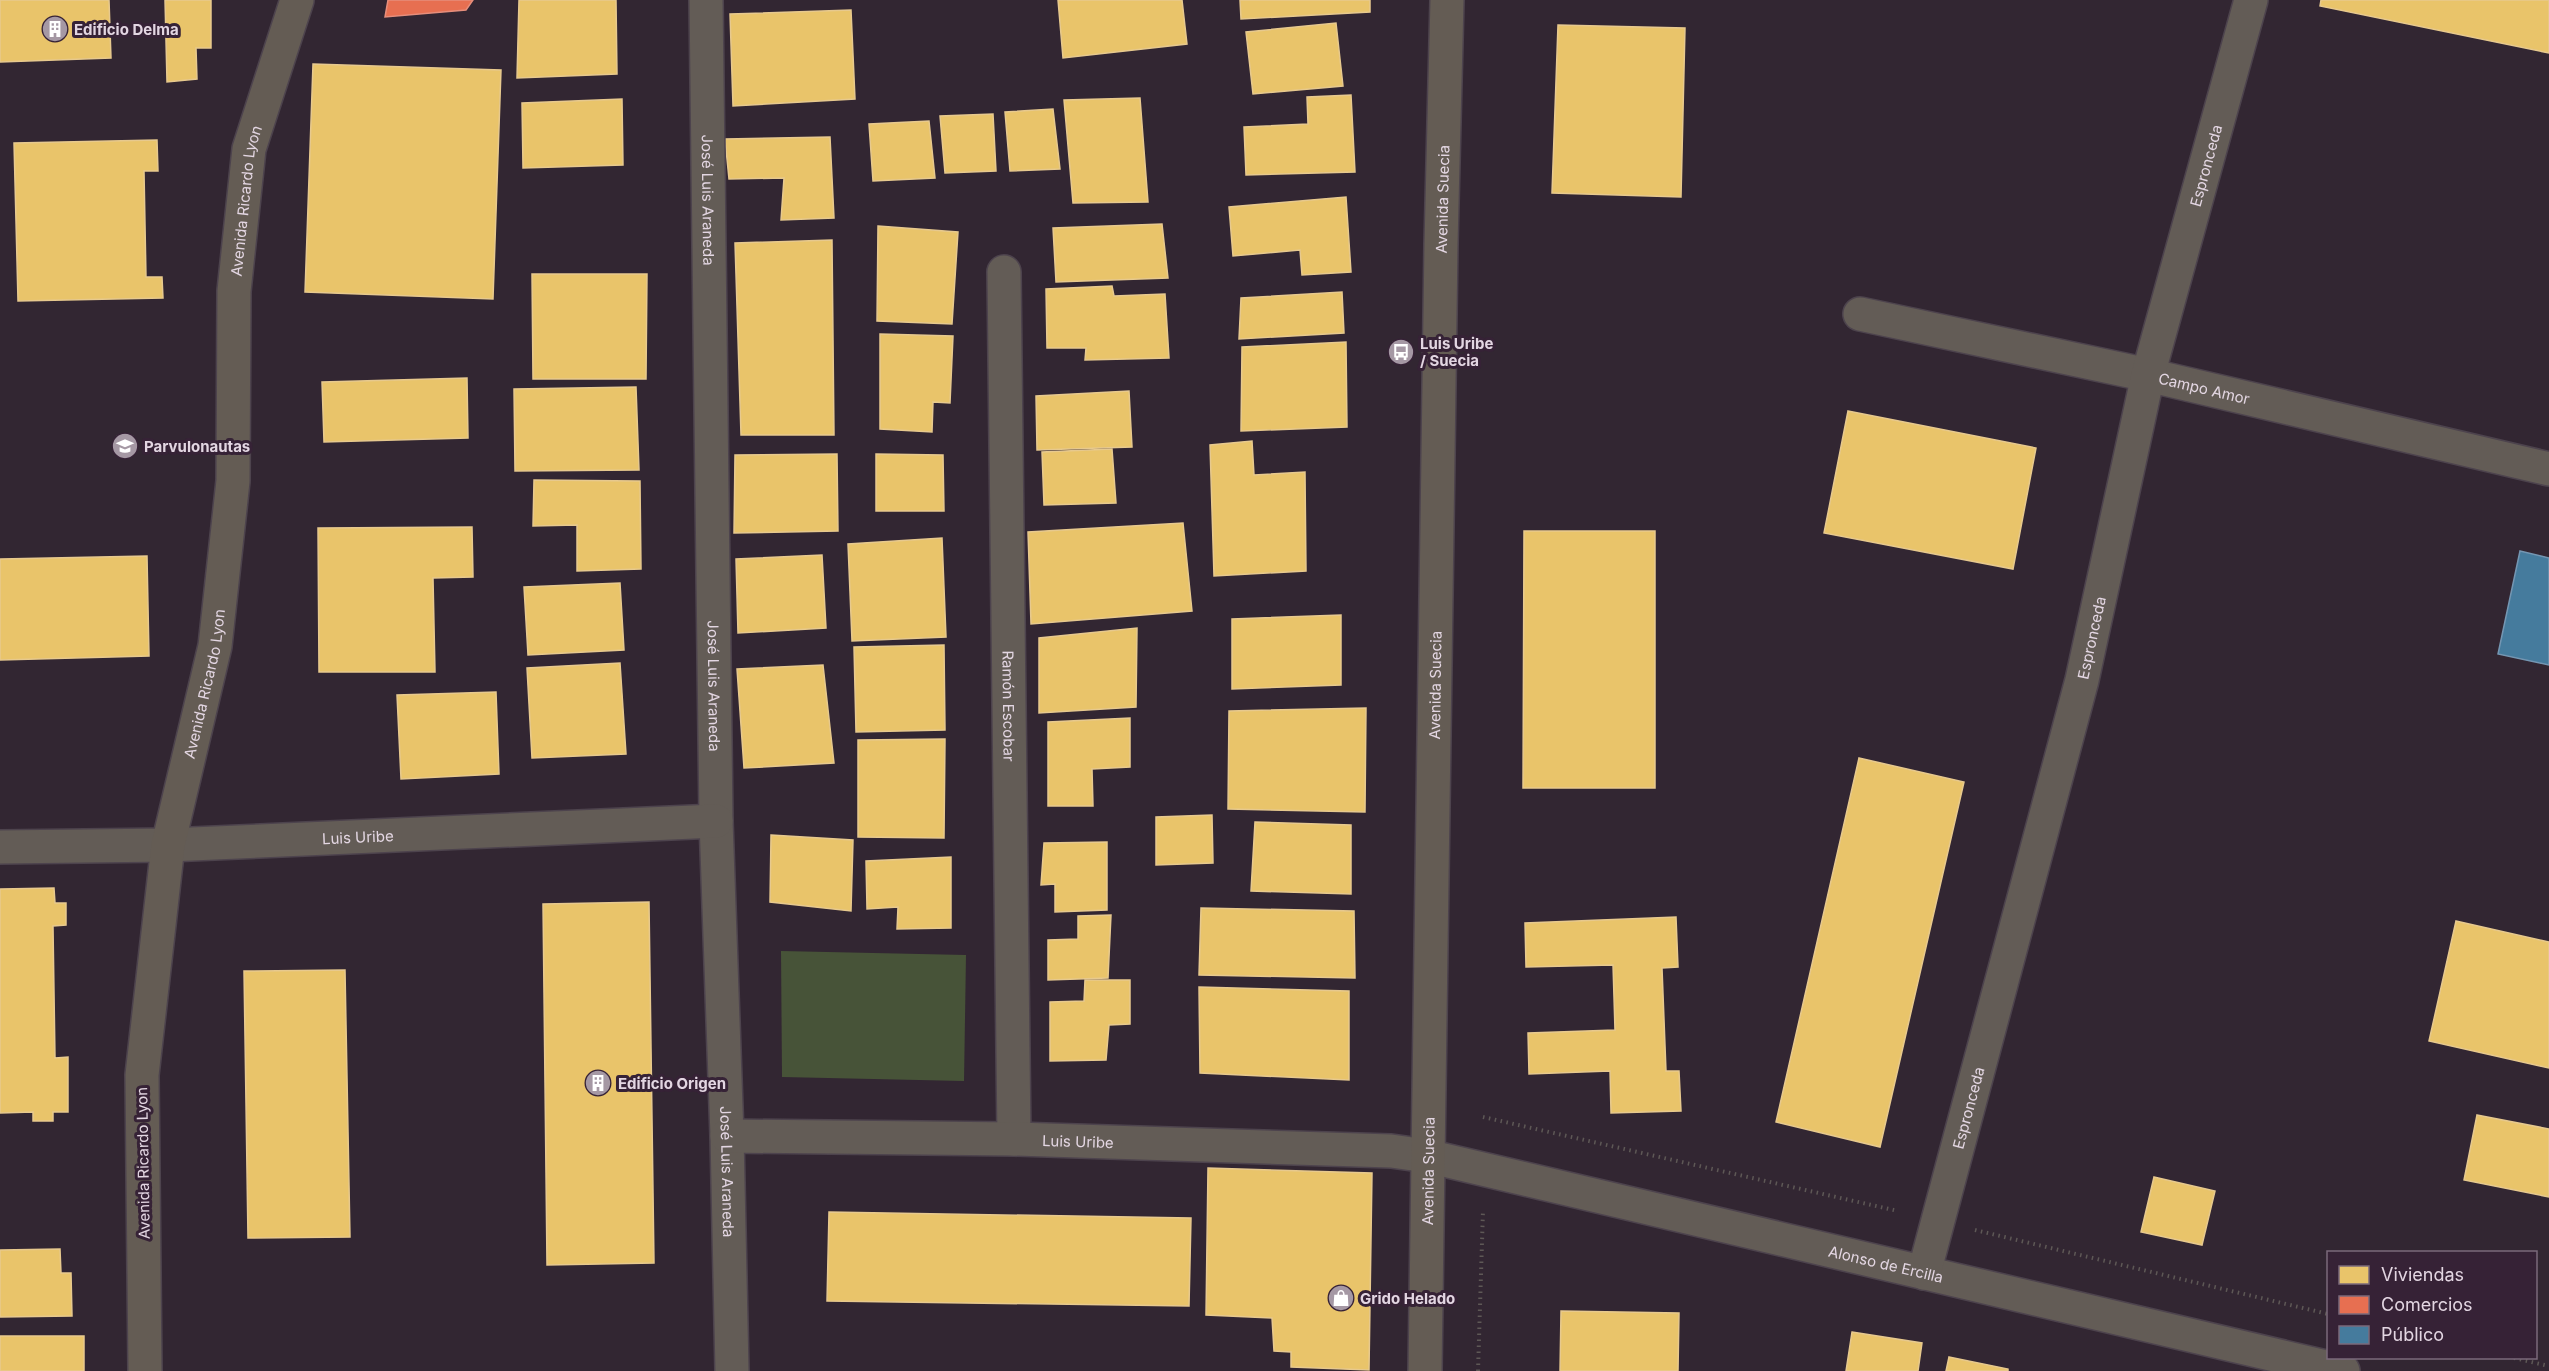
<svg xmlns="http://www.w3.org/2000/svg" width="2549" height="1371" viewBox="0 0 2549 1371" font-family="Inter,sans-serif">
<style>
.green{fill:#475338}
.homes{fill:#e9c46a;stroke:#e7c98e;stroke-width:1.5}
.shops{fill:#e76f51;stroke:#e68e7c;stroke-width:1.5}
.public{fill:#457b9d;stroke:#7496b2;stroke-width:1.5}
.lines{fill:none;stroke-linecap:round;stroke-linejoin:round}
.street-casing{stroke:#4d434d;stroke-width:36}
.secondary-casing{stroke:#4d434d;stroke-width:36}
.path{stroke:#5e5856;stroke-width:4;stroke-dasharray:1.5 4.5;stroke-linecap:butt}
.street{stroke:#635c56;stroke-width:33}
.secondary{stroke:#645c54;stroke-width:33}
.labels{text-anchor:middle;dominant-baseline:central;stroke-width:6;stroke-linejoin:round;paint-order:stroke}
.poi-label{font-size:15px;font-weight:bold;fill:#e3d6e2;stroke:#362236;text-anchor:start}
.street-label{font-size:15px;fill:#e3d6e2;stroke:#362236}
</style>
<rect width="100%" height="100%" fill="#322632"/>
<polygon class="green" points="781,951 966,955 964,1081 782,1077"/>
<g class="homes">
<polygon points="0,0 109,0 111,58 0,62"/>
<polygon points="165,0 211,0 211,48 196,48 197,79 167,82"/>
<polygon points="519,0 616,0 617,74 517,78"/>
<polygon points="1058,0 1182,0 1187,44 1063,58"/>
<polygon points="1240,0 1370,0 1370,12 1241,19"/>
<polygon points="2321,0 2549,0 2549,53 2320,6"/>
<polygon points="851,10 855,99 733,106 730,14"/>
<polygon points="1336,23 1343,86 1253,94 1246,32"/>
<polygon points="1558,25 1685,28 1681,197 1552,193"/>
<polygon points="313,64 501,70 493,299 305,292"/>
<polygon points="1351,95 1355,172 1246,175 1244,127 1308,124 1307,97"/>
<polygon points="1140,98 1148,202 1073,203 1064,100"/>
<polygon points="622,99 623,165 523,168 522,103"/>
<polygon points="1053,109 1060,169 1010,171 1005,112"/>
<polygon points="993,114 996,171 945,173 940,116"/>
<polygon points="929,121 935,178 873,181 869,124"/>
<polygon points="830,137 834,218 781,220 784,178 729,179 725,139"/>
<polygon points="157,140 158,171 144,171 146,277 162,277 163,298 18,301 14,143"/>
<polygon points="1346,197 1351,272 1302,275 1300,250 1233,256 1229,207"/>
<polygon points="1162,224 1168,278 1056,282 1053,228"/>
<polygon points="878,226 958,232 952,324 877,321"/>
<polygon points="832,240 834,435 741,435 735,243"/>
<polygon points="532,274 647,274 646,379 533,379"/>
<polygon points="1112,286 1114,296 1165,294 1169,358 1085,360 1086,348 1047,348 1046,289"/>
<polygon points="1342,292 1344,333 1239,339 1241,298"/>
<polygon points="880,334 953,336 950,403 933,402 932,432 880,429"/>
<polygon points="1346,342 1347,427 1241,431 1242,347"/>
<polygon points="467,378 468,438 324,442 322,382"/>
<polygon points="636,387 639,470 515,471 514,389"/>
<polygon points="1129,391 1132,447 1037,450 1036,396"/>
<polygon points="1848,411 2036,448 2013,569 1824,533"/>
<polygon points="1252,441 1254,475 1305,472 1306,571 1214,576 1210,445"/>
<polygon points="1112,449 1116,503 1044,505 1042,452"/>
<polygon points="837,454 838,531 734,533 735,455"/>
<polygon points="876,454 943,455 944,511 876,511"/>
<polygon points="534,480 640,481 641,569 577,571 577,525 533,526"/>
<polygon points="1183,523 1192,611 1031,624 1028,532"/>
<polygon points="472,527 473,577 433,578 435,672 319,672 318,528"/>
<polygon points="1524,531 1655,531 1655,788 1523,788"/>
<polygon points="942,538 946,637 852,641 848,544"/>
<polygon points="822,555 826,628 738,633 736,559"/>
<polygon points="147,556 149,656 0,660 0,559"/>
<polygon points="620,583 624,650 528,655 524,587"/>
<polygon points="1341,615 1341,685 1232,689 1232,619"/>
<polygon points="1137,628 1136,707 1039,713 1039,638"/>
<polygon points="944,645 945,730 856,732 854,647"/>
<polygon points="620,663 626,754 532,758 527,668"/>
<polygon points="823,665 834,763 744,768 737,669"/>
<polygon points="496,692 499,774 401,779 397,695"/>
<polygon points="1366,708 1365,812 1228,809 1229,711"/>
<polygon points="1130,718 1130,767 1092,769 1093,806 1048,806 1048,722"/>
<polygon points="945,739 944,838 858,837 858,740"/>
<polygon points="1859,758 1964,782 1880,1147 1776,1122"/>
<polygon points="1212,815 1213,863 1156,865 1156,817"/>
<polygon points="1255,822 1351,825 1351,894 1251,891"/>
<polygon points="771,835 853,840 851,911 770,902"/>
<polygon points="1107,842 1107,910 1055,912 1055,884 1041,885 1044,843"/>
<polygon points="951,857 951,928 897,929 898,907 867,909 866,861"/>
<polygon points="54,888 55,903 66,903 66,925 53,926 55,1058 68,1057 68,1112 53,1112 53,1121 33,1121 33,1112 0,1113 0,889"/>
<polygon points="649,902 654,1263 547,1265 543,904"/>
<polygon points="1201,908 1354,911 1355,978 1199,975"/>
<polygon points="1111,915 1108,978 1048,980 1048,940 1078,939 1078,916"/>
<polygon points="1676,917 1678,967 1662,968 1666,1071 1679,1071 1681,1111 1611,1113 1610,1071 1529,1074 1528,1033 1615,1030 1613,965 1526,967 1525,923"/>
<polygon points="2456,921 2549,942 2549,1068 2429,1041"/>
<polygon points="345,970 350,1237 248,1238 244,971"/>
<polygon points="1085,980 1130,980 1130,1024 1109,1025 1106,1060 1050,1061 1050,1002 1084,1001"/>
<polygon points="1199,987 1349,991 1349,1080 1200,1073"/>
<polygon points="2477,1115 2549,1129 2549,1197 2464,1180"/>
<polygon points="1208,1168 1372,1173 1369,1370 1291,1367 1291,1352 1274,1351 1272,1318 1206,1315"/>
<polygon points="2154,1177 2215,1191 2202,1245 2141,1232"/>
<polygon points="829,1212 1191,1218 1189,1306 827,1301"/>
<polygon points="60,1249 61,1273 71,1273 72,1316 0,1317 0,1250"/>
<polygon points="1561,1311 1679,1313 1678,1371 1560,1371"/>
<polygon points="1852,1332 1922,1343 1918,1371 1846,1371"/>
<rect x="0" y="1336" width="84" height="35"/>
<polygon points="1949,1357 2008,1369 2008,1371 1946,1371"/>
</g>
<polygon class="shops" points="388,0 473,0 466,10 385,17"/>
<polygon class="public" points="2520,551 2549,558 2549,665 2498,654"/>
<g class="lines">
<g class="street-casing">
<g id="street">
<path id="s1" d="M706,0L716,821L727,1136L732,1371"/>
<path id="s2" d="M1004,272L1014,1139"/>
<path id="s3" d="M1860,314L2148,375L2549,469"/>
<path id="s4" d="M0,847L168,845L716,821"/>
<path id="s5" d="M727,1136L1014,1139L1391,1151L1427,1156L2343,1371"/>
<path id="s6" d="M1924,1273L2082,680L2148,375L2251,0"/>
</g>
</g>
<g class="secondary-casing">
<g id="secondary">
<path id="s7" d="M145,1371L142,1075L168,845L215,646L233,481L234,291L249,149L297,0"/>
<path id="s8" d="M1425,1371L1441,244L1447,0"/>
</g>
</g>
<g class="path">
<polyline points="1483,1117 1898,1211"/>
<polyline points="1975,1230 2328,1314"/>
<polyline points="2514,1358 2549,1366"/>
<polyline points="1478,1371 1483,1210"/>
</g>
<use href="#street" class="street"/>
<use href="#secondary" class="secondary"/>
</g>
<defs>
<g id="building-disc" transform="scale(1.35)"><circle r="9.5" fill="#a598a4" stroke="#362236"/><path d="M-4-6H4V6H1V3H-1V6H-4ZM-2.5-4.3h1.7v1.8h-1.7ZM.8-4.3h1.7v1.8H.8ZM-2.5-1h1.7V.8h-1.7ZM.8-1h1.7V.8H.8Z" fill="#fff"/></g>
<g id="bus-disc" transform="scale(1.35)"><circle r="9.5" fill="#a598a4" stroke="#362236"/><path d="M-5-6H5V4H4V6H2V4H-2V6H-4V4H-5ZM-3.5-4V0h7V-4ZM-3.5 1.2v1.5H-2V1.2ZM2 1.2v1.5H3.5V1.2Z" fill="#fff"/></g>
<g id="school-disc" transform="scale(1.35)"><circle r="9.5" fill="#a598a4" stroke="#362236"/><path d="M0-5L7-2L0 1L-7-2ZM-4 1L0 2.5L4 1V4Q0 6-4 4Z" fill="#fff"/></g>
<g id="shop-disc" transform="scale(1.35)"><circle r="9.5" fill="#a598a4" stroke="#362236"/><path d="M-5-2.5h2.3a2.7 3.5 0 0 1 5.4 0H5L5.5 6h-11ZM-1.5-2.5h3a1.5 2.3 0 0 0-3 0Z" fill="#fff"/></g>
</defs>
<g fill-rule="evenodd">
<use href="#building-disc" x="55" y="29"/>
<use href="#bus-disc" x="1401" y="352"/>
<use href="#school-disc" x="125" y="446"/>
<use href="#building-disc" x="598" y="1083"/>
<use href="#shop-disc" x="1341" y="1298"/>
</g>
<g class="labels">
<g class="poi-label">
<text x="74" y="29">Edificio Delma</text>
<text x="1420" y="343">Luis Uribe<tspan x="1420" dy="17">/ Suecia</tspan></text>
<text x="144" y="446">Parvulonautas</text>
<text x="618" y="1083">Edificio Origen</text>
<text x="1360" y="1298">Grido Helado</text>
</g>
<g class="street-label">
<text stroke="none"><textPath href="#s6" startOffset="1143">Espronceda</textPath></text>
<text stroke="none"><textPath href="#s1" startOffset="200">José Luis Araneda</textPath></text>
<text stroke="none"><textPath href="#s8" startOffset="1172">Avenida Suecia</textPath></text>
<text stroke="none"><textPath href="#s7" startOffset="1179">Avenida Ricardo Lyon</textPath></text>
<text stroke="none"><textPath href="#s3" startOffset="352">Campo Amor</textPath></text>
<text stroke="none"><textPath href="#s6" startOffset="657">Espronceda</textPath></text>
<text stroke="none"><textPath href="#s7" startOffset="693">Avenida Ricardo Lyon</textPath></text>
<text stroke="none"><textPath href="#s8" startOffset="686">Avenida Suecia</textPath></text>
<text stroke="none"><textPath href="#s1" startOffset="686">José Luis Araneda</textPath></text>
<text stroke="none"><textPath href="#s2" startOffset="434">Ramón Escobar</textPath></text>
<text stroke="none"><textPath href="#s4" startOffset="358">Luis Uribe</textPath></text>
<text stroke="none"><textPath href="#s6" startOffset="171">Espronceda</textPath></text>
<text stroke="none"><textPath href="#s5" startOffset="351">Luis Uribe</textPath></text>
<text transform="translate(143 1163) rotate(-91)">Avenida Ricardo Lyon</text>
<text stroke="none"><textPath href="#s1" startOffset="1172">José Luis Araneda</textPath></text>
<text stroke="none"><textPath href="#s8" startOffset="200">Avenida Suecia</textPath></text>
<text stroke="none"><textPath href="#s5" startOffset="1172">Alonso de Ercilla</textPath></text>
</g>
</g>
<rect x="2327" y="1251" width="210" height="108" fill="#362236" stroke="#7b6a7b" stroke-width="1.5"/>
<rect x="2339" y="1266" width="30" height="18" fill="#e9c46a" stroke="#7b6a7b" stroke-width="1.5"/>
<text x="2381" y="1281" font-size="18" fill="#e3d6e2">Viviendas</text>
<rect x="2339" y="1296" width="30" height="18" fill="#e76f51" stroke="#7b6a7b" stroke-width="1.5"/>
<text x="2381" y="1311" font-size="18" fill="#e3d6e2">Comercios</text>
<rect x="2339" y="1326" width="30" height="18" fill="#457b9d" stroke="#7b6a7b" stroke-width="1.5"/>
<text x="2381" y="1341" font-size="18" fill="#e3d6e2">Público</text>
</svg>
